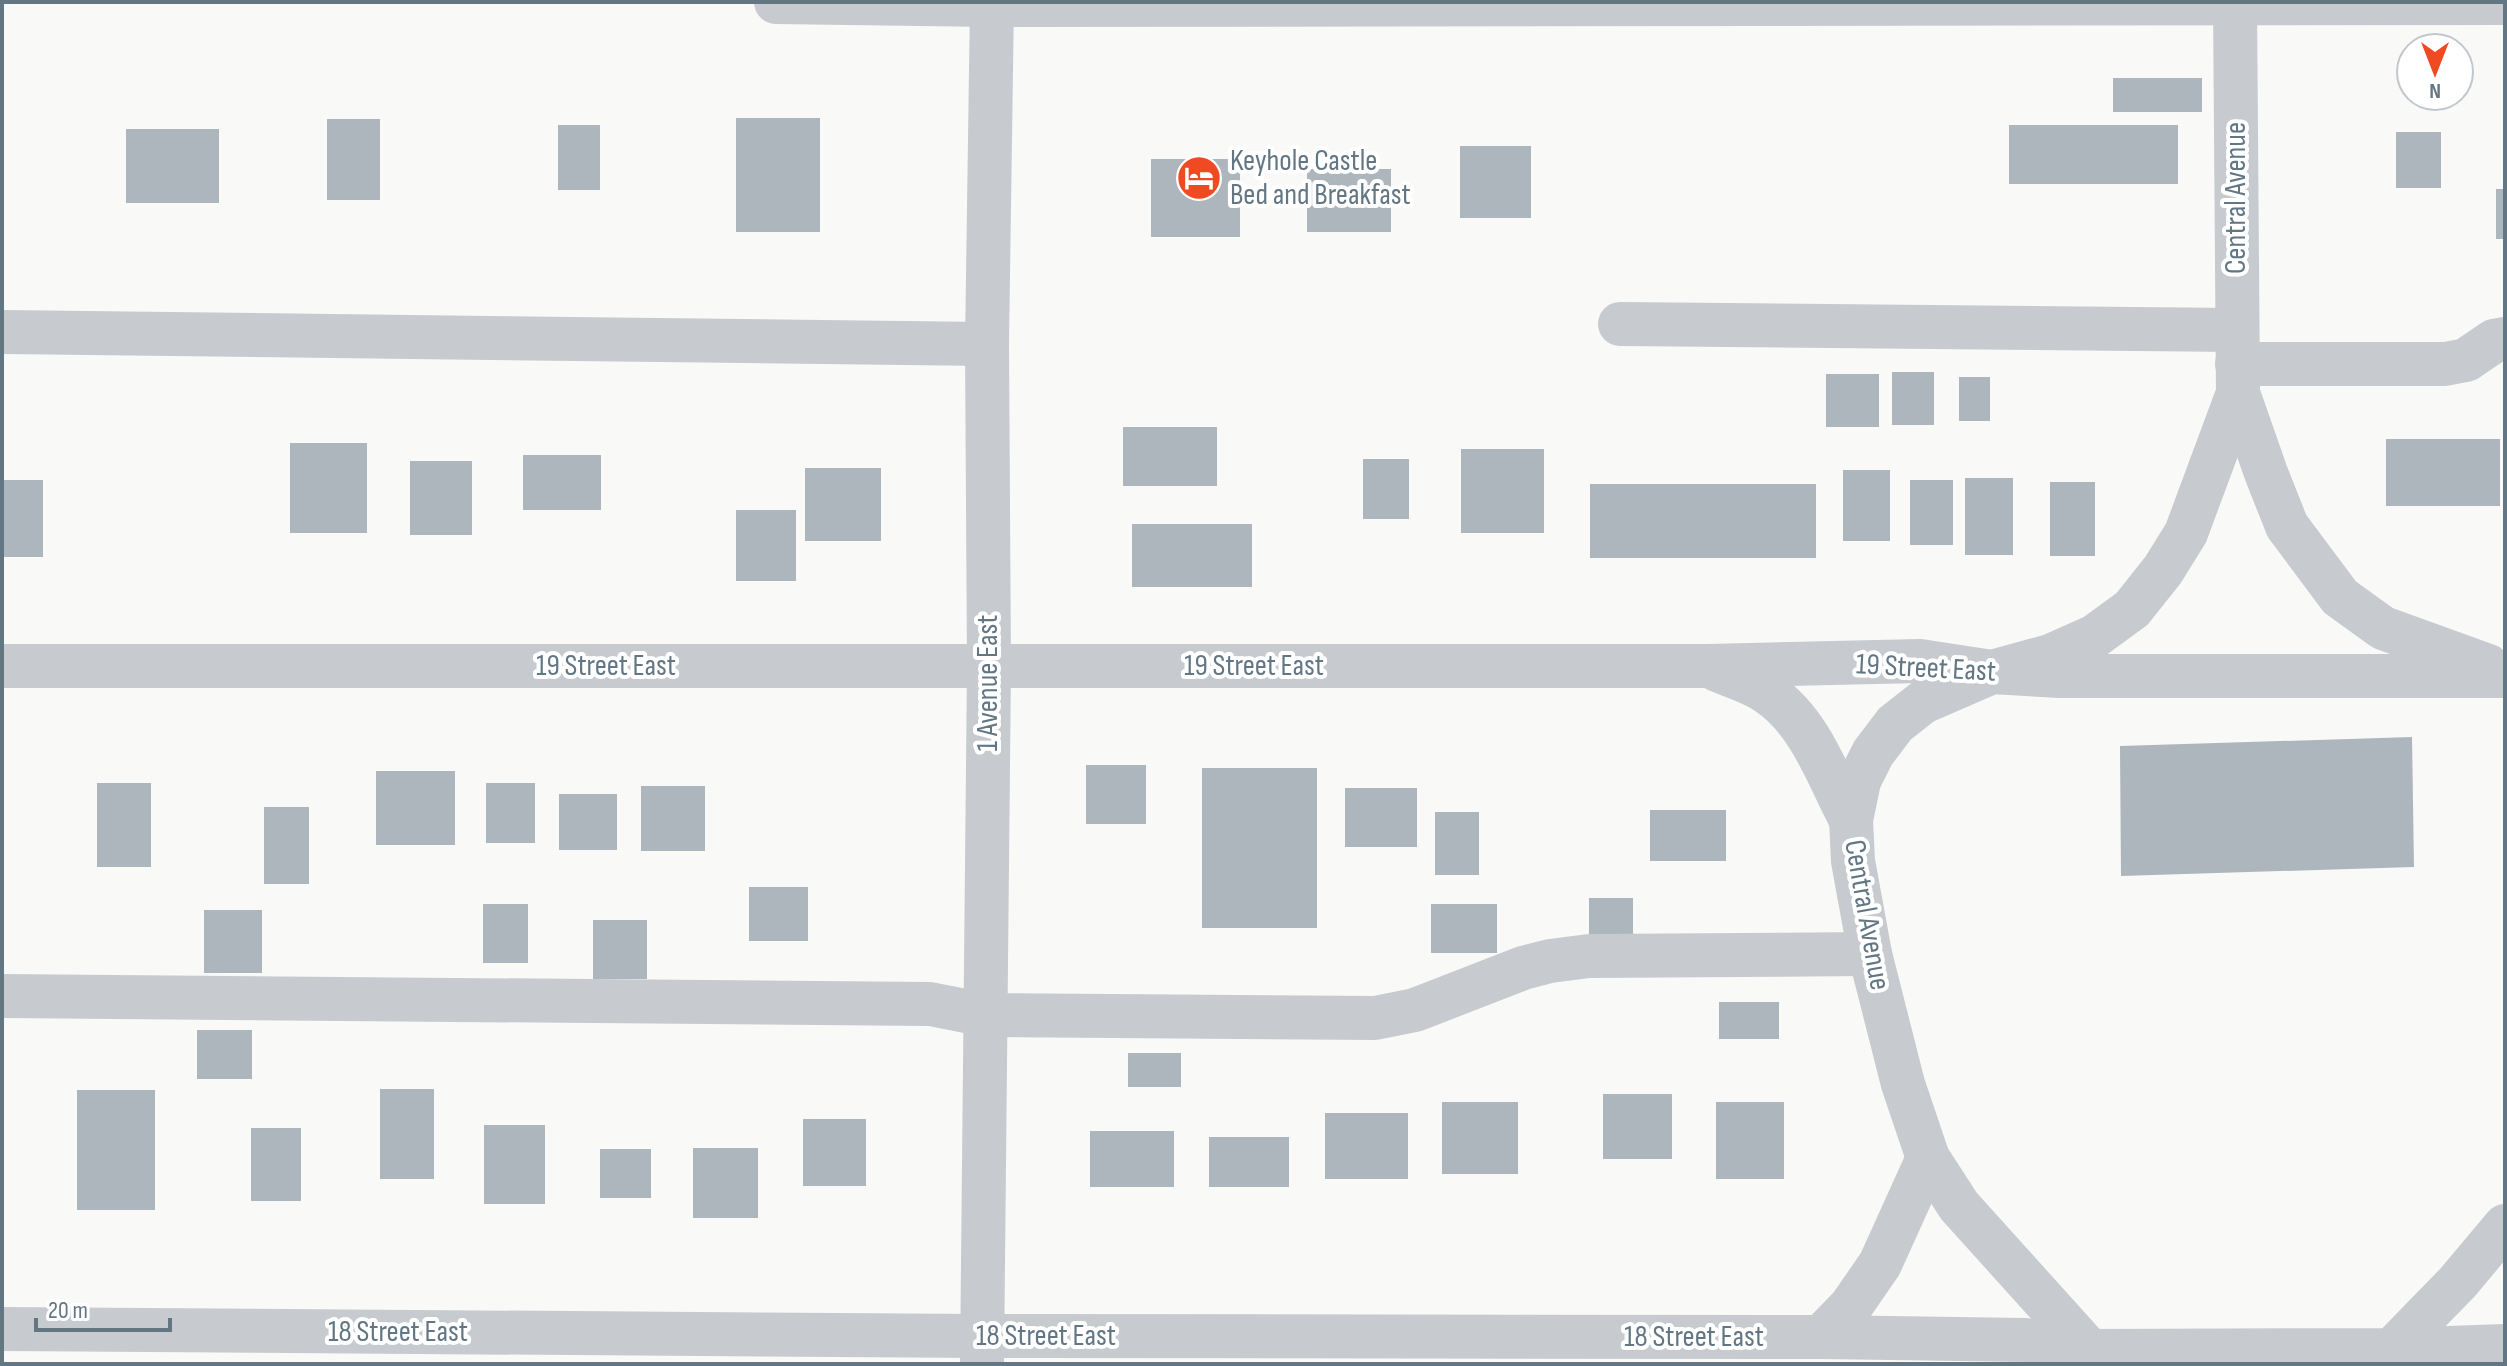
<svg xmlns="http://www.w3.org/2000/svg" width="2507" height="1366" viewBox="0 0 2507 1366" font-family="'Sofia Sans Condensed',sans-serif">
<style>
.building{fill:#adb6bc}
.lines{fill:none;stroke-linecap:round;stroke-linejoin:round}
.minor{stroke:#c7cbcf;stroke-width:44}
.labels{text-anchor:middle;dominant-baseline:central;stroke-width:8;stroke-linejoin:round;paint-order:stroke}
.poi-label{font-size:30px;fill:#627684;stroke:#fff;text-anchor:start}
.street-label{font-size:30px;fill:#627684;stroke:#fff}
</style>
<rect width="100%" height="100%" fill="#f9f9f7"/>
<g class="building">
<rect x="2113" y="78" width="89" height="34"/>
<rect x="736" y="118" width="84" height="114"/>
<rect x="327" y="119" width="53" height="81"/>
<rect x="558" y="125" width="42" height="65"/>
<rect x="2009" y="125" width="169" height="59"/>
<rect x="126" y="129" width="93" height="74"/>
<rect x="2396" y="132" width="45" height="56"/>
<rect x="1460" y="146" width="71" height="72"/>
<rect x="1151" y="159" width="89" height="78"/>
<rect x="1307" y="169" width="84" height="63"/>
<rect x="2496" y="189" width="9" height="50"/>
<rect x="1892" y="372" width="42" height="53"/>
<rect x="1826" y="374" width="53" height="53"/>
<rect x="1959" y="377" width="31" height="44"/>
<rect x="1123" y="427" width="94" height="59"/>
<rect x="2386" y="439" width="114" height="67"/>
<rect x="290" y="443" width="77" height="90"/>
<rect x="1461" y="449" width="83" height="84"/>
<rect x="523" y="455" width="78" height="55"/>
<rect x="1363" y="459" width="46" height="60"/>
<rect x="410" y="461" width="62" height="74"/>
<rect x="805" y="468" width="76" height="73"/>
<rect x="1843" y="470" width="47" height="71"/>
<rect x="1965" y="478" width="48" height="77"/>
<rect x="2" y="480" width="41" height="77"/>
<rect x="1910" y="480" width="43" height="65"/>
<rect x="2050" y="482" width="45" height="74"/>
<rect x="1590" y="484" width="226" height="74"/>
<rect x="736" y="510" width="60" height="71"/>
<rect x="1132" y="524" width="120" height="63"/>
<polygon points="2412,737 2414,867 2121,876 2120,746"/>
<rect x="1086" y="765" width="60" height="59"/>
<rect x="1202" y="768" width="115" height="160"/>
<rect x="376" y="771" width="79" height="74"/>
<rect x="97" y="783" width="54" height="84"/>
<rect x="486" y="783" width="49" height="60"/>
<rect x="641" y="786" width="64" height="65"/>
<rect x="1345" y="788" width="72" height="59"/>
<rect x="559" y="794" width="58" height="56"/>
<rect x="264" y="807" width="45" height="77"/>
<rect x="1650" y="810" width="76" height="51"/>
<rect x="1435" y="812" width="44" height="63"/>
<rect x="749" y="887" width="59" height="54"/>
<rect x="1589" y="898" width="44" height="43"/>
<rect x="483" y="904" width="45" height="59"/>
<rect x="1431" y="904" width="66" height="49"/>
<rect x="204" y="910" width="58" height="63"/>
<rect x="593" y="920" width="54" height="59"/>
<rect x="1719" y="1002" width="60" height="37"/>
<rect x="197" y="1030" width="55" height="49"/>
<rect x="1128" y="1053" width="53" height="34"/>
<rect x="380" y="1089" width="54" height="90"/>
<rect x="77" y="1090" width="78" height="120"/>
<rect x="1603" y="1094" width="69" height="65"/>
<rect x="1442" y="1102" width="76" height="72"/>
<rect x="1716" y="1102" width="68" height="77"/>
<rect x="1325" y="1113" width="83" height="66"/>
<rect x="803" y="1119" width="63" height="67"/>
<rect x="484" y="1125" width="61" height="79"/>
<rect x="251" y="1128" width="50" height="73"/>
<rect x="1090" y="1131" width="84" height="56"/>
<rect x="1209" y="1137" width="80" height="50"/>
<rect x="693" y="1148" width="65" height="70"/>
<rect x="600" y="1149" width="51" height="49"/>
</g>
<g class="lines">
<g class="minor">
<polyline points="776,2 992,5 2505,3"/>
<polyline points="2235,2 2238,393 2266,473 2287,526 2340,597 2383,628 2488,666"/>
<polyline points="1620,324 2237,330"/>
<polyline points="2,332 987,344"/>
<polyline points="2237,364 2445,364 2466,360 2494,341 2505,339"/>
<polyline points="2,666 1707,666 1920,661 1992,672 2060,676 2505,676"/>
<path d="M1717,670C1734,677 1755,683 1769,694C1811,723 1828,777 1851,820"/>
<polyline points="2,996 930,1004 986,1015 1375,1018 1415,1010 1523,968 1550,961 1589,956 1870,954"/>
<polyline points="2,1329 982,1336 1821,1337 2025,1340 2090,1351 2393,1350 2505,1346"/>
<polyline points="1821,1337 1851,1306 1880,1264 1928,1158"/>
<polyline points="2097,1359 1959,1206 1928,1158 1903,1084 1870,954 1853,861 1851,820 1859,781 1873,753 1895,724 1923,702 1992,672 2050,656 2095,636 2132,609 2163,570 2186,533 2238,393"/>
<polyline points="2383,1359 2458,1282 2505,1226"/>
<polyline points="982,1364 989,666 987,344 992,2"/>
</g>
</g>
<defs>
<g id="hotel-disc" transform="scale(2.3)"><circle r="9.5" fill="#ef4a21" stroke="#fff"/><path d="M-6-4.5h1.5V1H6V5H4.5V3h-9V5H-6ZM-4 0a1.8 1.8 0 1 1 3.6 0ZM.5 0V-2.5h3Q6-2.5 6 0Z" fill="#fff"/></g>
</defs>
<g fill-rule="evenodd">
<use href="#hotel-disc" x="1199" y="178"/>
</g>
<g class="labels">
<g class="poi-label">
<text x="1230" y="161">Keyhole Castle<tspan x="1230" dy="34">Bed and Breakfast</tspan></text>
</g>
<g class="street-label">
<text transform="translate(2236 198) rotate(-90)">Central Avenue</text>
<text x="606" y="666">19 Street East</text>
<text x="1254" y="666">19 Street East</text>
<text transform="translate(1926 668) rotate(3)">19 Street East</text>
<text transform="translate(988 683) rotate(-90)">1 Avenue East</text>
<text transform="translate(1867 915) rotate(80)">Central Avenue</text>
<text x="398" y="1332">18 Street East</text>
<text x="1046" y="1336">18 Street East</text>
<text x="1694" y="1337">18 Street East</text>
</g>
</g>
<rect width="2507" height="1366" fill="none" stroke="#627684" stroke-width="8"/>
<g transform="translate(2435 72) rotate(180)"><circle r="38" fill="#ffffff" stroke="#c0c8ce" stroke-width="2"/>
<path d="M0-6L14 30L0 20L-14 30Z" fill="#ef4a21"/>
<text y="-12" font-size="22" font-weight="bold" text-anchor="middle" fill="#627684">N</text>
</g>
<path d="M36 1318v12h134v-12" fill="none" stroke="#627684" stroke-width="4"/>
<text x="48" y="1318" font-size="24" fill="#627684" stroke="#ffffff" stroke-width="6" paint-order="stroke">20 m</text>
</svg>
